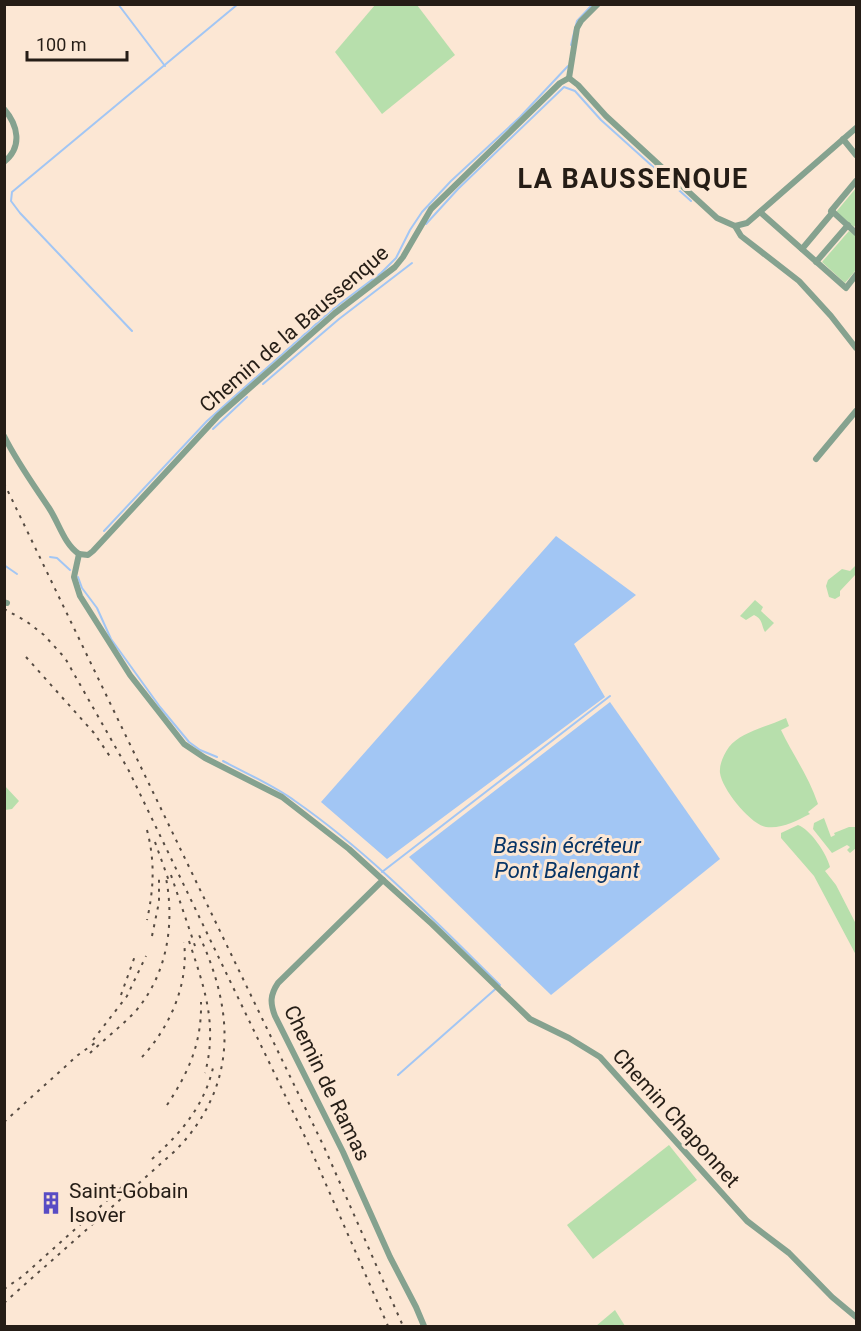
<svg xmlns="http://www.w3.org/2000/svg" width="861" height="1331" viewBox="0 0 861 1331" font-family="Roboto,sans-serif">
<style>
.green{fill:#b7dfac}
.water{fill:#a2c6f4}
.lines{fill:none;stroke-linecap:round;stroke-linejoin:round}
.stream{stroke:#a2c6f4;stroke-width:2}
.minor{stroke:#85a28f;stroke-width:6}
.rail{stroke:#564b42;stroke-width:2;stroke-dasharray:3 6;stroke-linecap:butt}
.labels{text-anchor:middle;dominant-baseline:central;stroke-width:6;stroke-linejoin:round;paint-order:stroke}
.street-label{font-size:21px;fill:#251d16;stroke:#fce7d4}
.poi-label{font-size:21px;fill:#251d16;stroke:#fce7d4;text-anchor:start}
.water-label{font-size:22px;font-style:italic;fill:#083567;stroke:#fce7d4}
.district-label{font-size:27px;font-weight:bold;letter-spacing:1.5px;fill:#251d16;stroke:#fce7d4}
</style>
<rect width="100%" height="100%" fill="#fce7d4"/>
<g class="green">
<polygon points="417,5 455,55 382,114 335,52 375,5"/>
<polygon points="856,188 856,224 854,227 836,212"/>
<polygon points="849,231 856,236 856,270 845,283 822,262"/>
<polygon points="856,565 856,574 840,591 840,596 835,599 829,597 826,586 828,580 842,569 850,571"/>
<path d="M755,600L763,607L761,611L774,623L765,632C761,625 763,619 754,615L746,620L740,616Z"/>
<path d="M786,718L789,726L781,730C793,755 809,777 818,804L808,812L810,814C796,821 782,829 766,827C750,824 722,789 720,773C719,764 724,754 729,747C741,732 769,726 786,718Z"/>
<polygon points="4,785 19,801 12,809 5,810"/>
<polygon points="824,818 831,837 835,835 834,833 849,827 856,827 856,848 850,853 847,850 850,847 847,845 832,853 813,829 814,823"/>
<path d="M798,825C810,829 827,854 830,867L825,871L836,885L856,924V955L814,876L781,838V833Z"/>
<polygon points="669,1145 697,1180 593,1259 567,1225"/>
<polygon points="615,1310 625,1326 596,1326"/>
</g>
<g class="water">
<polygon points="556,536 636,595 574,644 605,697 387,859 321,802"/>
<polygon points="610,702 720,859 551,995 409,857"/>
</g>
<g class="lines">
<g class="stream">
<polyline points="118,4 165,66"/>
<polyline points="571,45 577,21 593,4"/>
<polyline points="426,224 458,189 564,87 575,91 601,120 691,201"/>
<polyline points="132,331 20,213 11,201 12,192 238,4"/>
<polyline points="263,384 339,319 412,263"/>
<polyline points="213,429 247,397"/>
<polyline points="104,531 207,421 333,309 381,273 396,258 410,230 422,212 451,181 520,117 568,66"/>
<polyline points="50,557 57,558 70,570"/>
<polyline points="4,565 17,574"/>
<polyline points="78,577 82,588 97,608 111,639 160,707 189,742 200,750 217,757"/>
<path d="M223,761C247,774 273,785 295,801C370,853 435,921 500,985L398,1075"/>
<polyline points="382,872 610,696"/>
</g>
<g class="minor">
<polyline points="569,78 578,85 606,116 717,218 735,226 741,236 799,281 831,316 856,348"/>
<polyline points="569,78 577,28 581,21 598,4"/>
<path d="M4,109C18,125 23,147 4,162"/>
<polyline points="843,139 856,155"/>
<polyline points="760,212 846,288 856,275"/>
<polyline points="833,212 831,211 856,181"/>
<polyline points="735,226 747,223 856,128"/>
<polyline points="802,249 833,212 856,233"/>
<polyline points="816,262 848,225"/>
<path d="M4,436C17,462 33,484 49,508C59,523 64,544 79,554"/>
<polyline points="816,459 856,411"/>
<path d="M79,554L74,577L80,596L130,675L184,744L205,758L282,797L349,849L383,880L278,983C270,995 270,1003 275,1016L343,1152L390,1257L416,1307L424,1326"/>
<polyline points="79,554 88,555 93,551 218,416 335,313 395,267 403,257 431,209 560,83 569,78"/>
<polyline points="4,602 7,603"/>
<polyline points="383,880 432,924 530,1019 569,1038 600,1057 747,1221 789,1253 832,1297 856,1317"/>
</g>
<g class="rail">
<polyline points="4,483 325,1149 403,1326"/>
<polyline points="4,609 26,621 44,635 65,658 129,771 307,1141 388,1326"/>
<polyline points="26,657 94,733 111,758"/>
<path d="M147,830C155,861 154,888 147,920"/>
<polyline points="155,842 170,884"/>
<polyline points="171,875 196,949"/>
<polyline points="152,936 159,902 159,877"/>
<path d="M189,941C204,987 218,1024 205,1073"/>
<polyline points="121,995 136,953"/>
<polyline points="93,1040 127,996 146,956"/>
<path d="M90,1053C104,1040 120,1027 134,1013C167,976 175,925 166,878"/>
<path d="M142,1057C170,1027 189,984 184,942"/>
<path d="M167,1105C189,1072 202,1042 201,1002"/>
<polyline points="4,1122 78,1055 95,1043"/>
<path d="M152,1159C182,1132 206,1104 214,1063"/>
<polyline points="4,1289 23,1276 132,1178"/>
<path d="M4,1303L175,1151C238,1087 235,1012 199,935"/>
</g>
</g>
<defs>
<g id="building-bare" transform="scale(1.8)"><path d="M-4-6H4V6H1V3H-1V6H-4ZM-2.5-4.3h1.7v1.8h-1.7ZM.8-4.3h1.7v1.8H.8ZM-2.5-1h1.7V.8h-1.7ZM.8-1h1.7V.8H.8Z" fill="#584cc4" stroke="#fce7d4" stroke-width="2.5" paint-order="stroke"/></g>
</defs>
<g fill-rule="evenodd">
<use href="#building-bare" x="51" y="1203"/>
</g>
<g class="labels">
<g class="street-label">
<text transform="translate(294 329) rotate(-41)">Chemin de la Baussenque</text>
<text transform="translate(327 1083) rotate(64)">Chemin de Ramas</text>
<text transform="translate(676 1118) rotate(48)">Chemin Chaponnet</text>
</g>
<g class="poi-label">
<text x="69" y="1191">Saint-Gobain<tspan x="69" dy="24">Isover</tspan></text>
</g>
<g class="water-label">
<text x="567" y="845">Bassin écréteur<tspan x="567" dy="25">Pont Balengant</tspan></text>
</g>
<g class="district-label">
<text x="633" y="179">LA BAUSSENQUE</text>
</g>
</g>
<rect width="861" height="1331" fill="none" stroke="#251d16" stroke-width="12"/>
<path d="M27 51v9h100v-9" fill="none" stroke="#251d16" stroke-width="3"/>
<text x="36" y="51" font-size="18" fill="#251d16" stroke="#fce7d4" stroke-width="4.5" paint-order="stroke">100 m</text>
</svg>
